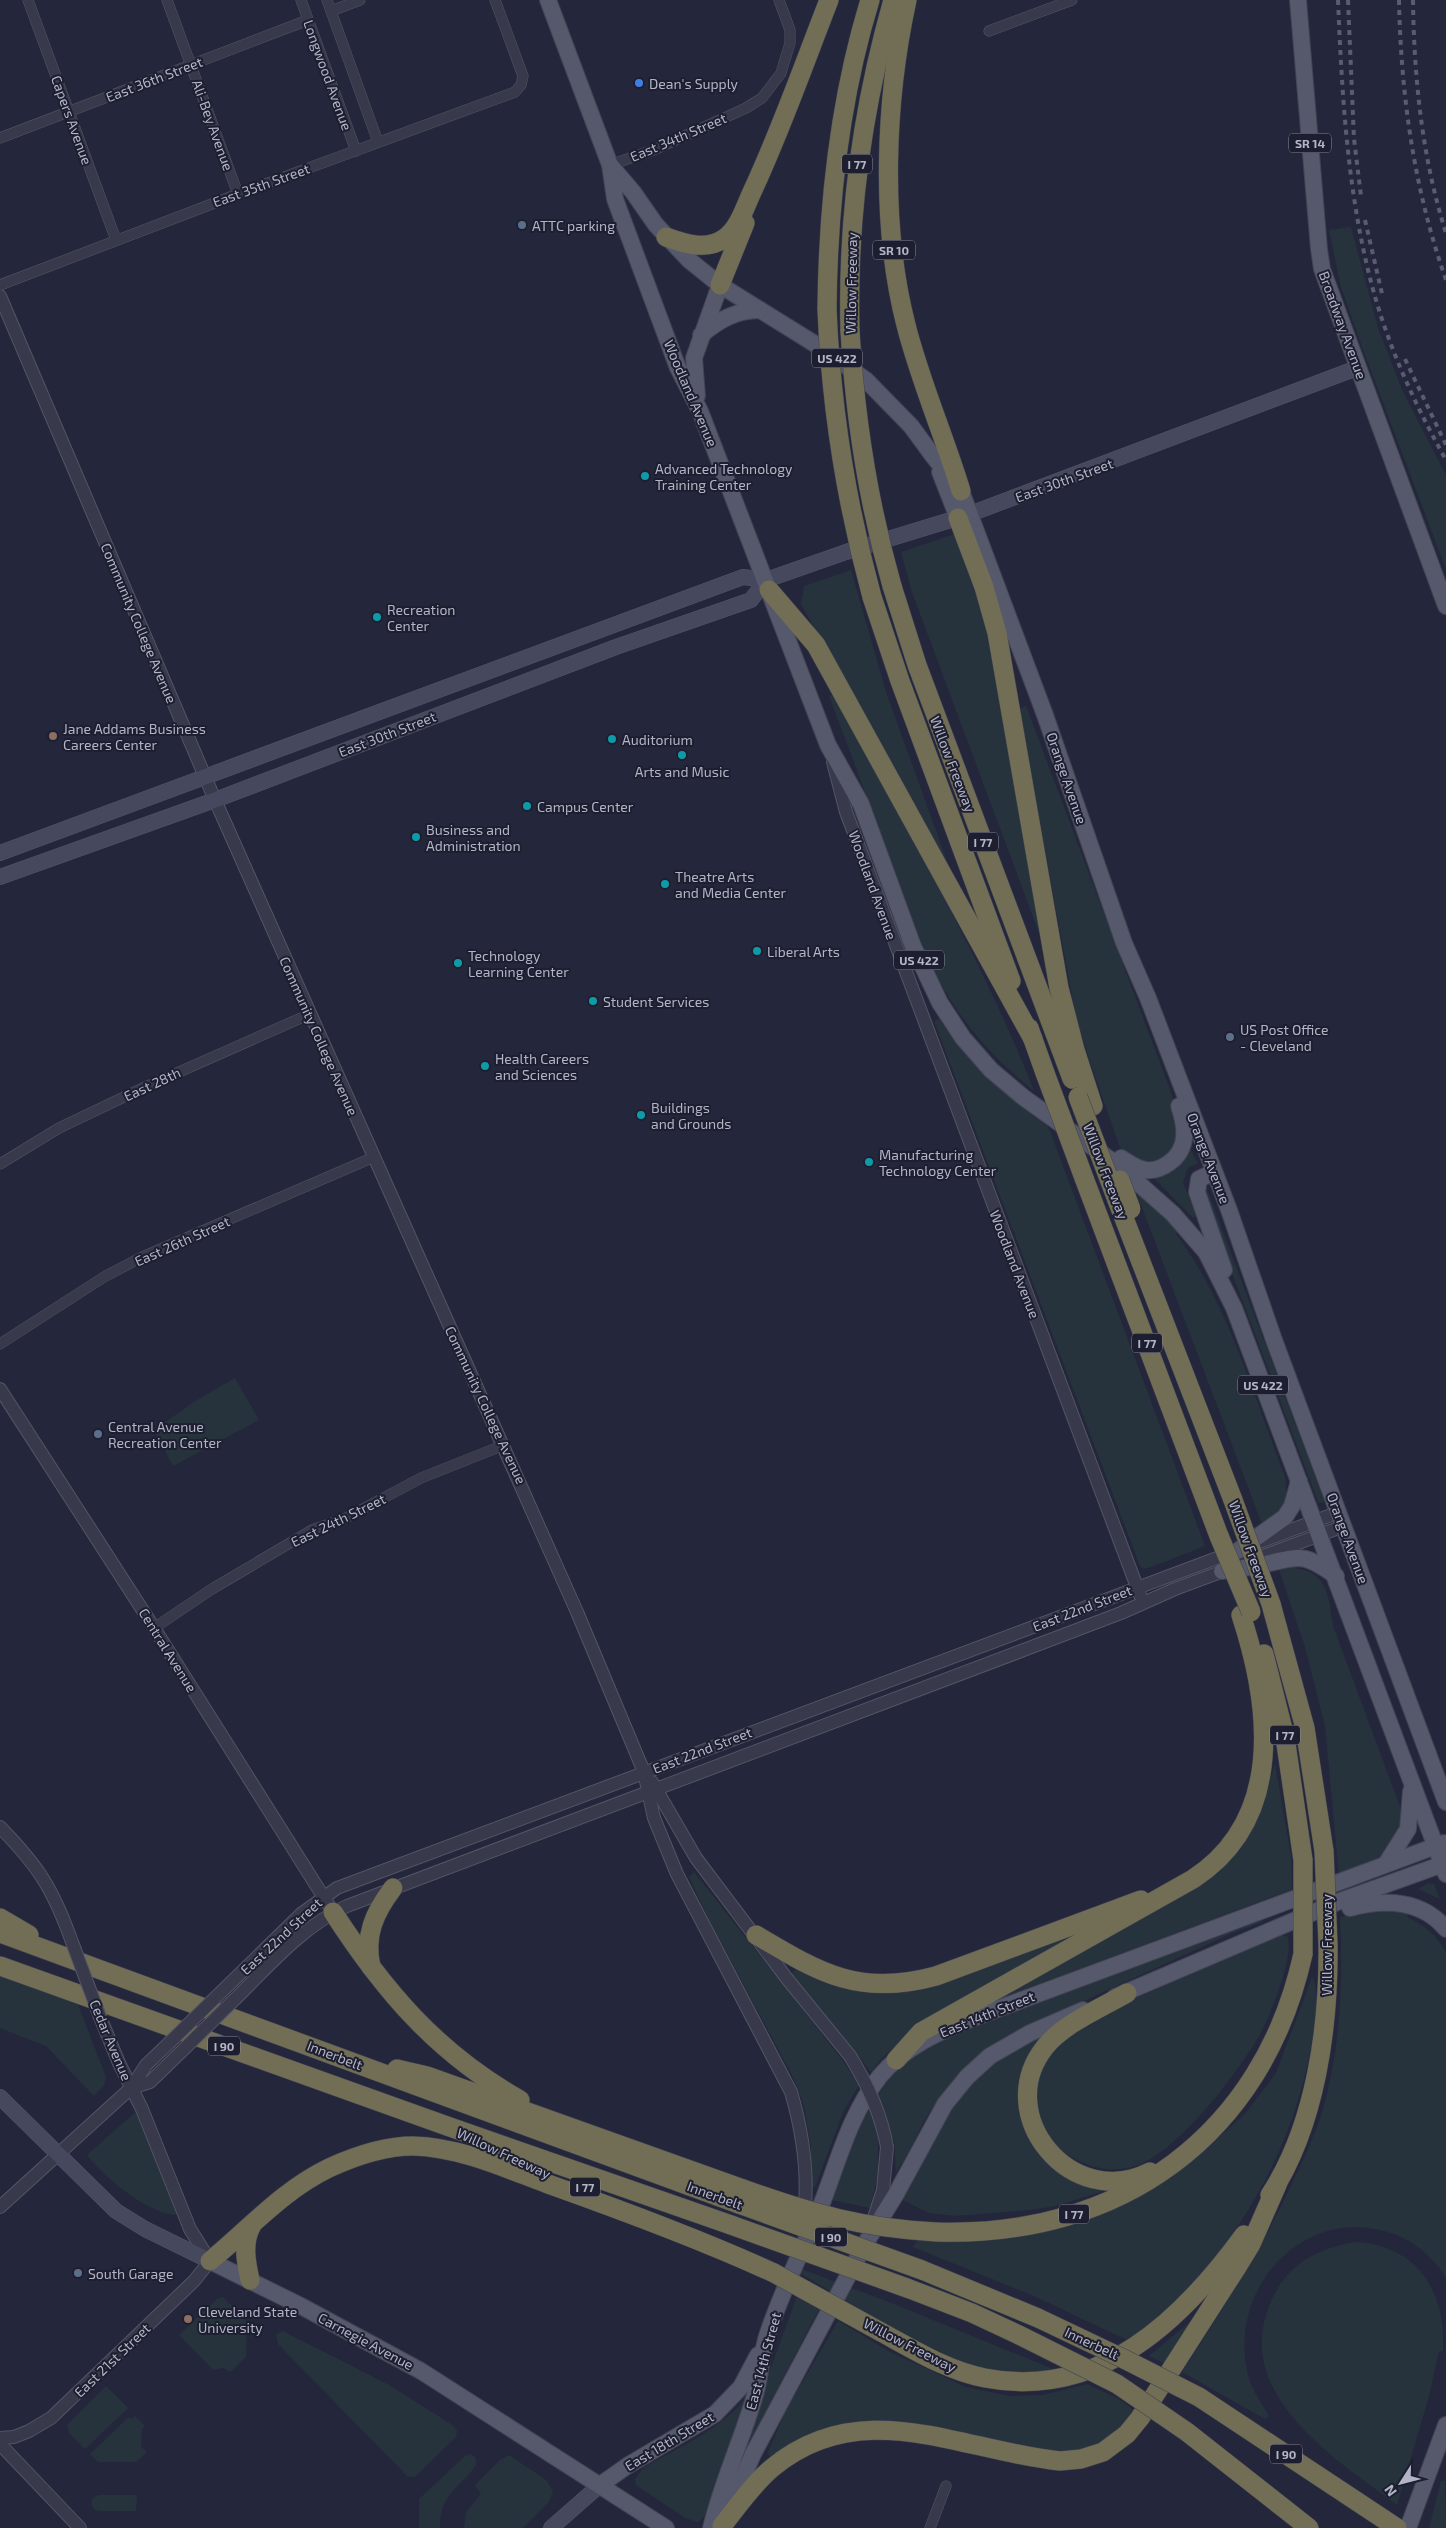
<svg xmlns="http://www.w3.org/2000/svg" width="1446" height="2528" viewBox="0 0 1446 2528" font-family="'Exo 2',sans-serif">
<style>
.green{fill:#26333c}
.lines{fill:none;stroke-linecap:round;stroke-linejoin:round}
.minor-casing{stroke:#535566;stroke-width:11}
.tertiary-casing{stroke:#535566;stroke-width:14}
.secondary-casing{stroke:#535566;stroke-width:16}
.primary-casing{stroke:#414354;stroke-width:18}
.motorway-casing{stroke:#404253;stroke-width:20}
.minor{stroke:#383a4b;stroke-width:10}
.tertiary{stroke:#383a4b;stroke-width:12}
.secondary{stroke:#46485e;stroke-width:15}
.primary{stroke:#56586b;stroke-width:16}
.motorway{stroke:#716e55;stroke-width:19}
.rail{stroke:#5a5c72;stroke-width:4;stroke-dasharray:5 5;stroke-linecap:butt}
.tertiary-bridge-casing{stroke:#535566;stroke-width:14;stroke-linecap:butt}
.motorway-bridge-casing{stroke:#404253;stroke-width:20;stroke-linecap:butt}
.tertiary-bridge{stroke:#383a4b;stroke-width:12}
.motorway-bridge{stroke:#716e55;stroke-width:19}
.shop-dot{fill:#3f7fe0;stroke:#1d1f30;stroke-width:2}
.service-dot{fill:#5c6f8a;stroke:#1d1f30;stroke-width:2}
.culture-dot{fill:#0f9aa8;stroke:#1d1f30;stroke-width:2}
.education-dot{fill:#8d6e63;stroke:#1d1f30;stroke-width:2}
.labels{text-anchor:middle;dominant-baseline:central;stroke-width:4;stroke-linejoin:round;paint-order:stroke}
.shield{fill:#1d1f30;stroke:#86889a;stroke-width:1}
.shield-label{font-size:12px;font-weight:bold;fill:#b3b5c7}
.street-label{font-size:14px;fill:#b3b5c7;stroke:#1d1f30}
.poi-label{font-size:14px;fill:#b3b5c7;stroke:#1d1f30;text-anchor:start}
</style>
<rect width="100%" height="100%" fill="#24273b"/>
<g class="green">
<polygon points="1351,227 1378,328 1403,392 1446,475 1446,569 1362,347 1341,287 1329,230"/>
<polygon points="955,534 986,607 1043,932 1039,933 912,592 901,552"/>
<polygon points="851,570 886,692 952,875 801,604 804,586"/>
<path d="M834,694C903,824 980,953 1034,1091C984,1051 953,1012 926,954L829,696Z"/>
<path d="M1026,706L1172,1095L1178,1119L1177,1144C1156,1167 1149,1166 1122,1153L1092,1068L1076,1017L1019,709Z"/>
<path d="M939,1019C969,1061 1003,1095 1047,1123L1205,1546L1151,1567L1143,1569L1140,1566L934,1021Z"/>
<polygon points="1189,1147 1198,1163 1188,1168 1183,1182 1196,1216 1193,1218 1154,1178"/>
<polygon points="1206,1187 1324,1500 1323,1503 1318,1502 1203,1196"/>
<path d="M1135,1189L1179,1231L1176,1234C1228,1303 1254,1397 1285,1477C1289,1503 1283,1511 1262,1524Z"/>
<polygon points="235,1378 259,1420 173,1466 154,1430 192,1403"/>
<path d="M1290,1568C1327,1569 1329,1596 1333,1626L1401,1809L1399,1830L1381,1859L1339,1876L1325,1726L1305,1647L1279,1570Z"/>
<path d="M1275,1764L1291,1856L1292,1889L1012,1994L1010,1990L1195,1888C1245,1856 1259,1818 1275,1764Z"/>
<polygon points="694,1872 843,2061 859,2085 844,2110 815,2187 811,2186 811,2146 804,2106 794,2079 709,1920 689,1877"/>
<polygon points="1428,1883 1434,1884 1440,1899 1418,1889"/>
<path d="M1369,1909L1408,1912L1407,1917C1425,1925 1436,1935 1446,1952V2278C1433,2256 1412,2239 1388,2232C1300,2206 1227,2291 1248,2375C1252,2390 1261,2403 1269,2416L1265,2419L1182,2372C1223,2309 1263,2247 1294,2179C1307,2153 1319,2125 1326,2098C1341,2038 1343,1978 1340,1917Z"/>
<path d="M1261,1917L1263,1922L1230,1934L1003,2038C974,2058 945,2088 926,2118C916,2135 909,2156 896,2171L894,2139L878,2142V2174L870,2208L832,2200C851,2148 869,2089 915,2054C924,2047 935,2042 945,2036Z"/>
<polygon points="1058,1936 1063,1943 912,2031 880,2060 871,2072 791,1973 798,1968 875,1989"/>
<path d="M1280,1936H1287C1296,1953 1269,2019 1259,2036C1237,2074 1175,2156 1132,2167C1078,2180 1024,2132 1039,2077C1041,2071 1042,2061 1046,2056C1054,2046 1075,2027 1086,2021C1107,2008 1133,2000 1155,1990C1196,1972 1237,1952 1280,1936Z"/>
<polygon points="0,1966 73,1992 106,2077 104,2085 94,2096 46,2046 0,2028"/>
<path d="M1312,1977C1321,1990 1315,2025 1312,2041C1295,2144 1244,2234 1170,2307C1158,2320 1143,2330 1129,2341L1034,2296L913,2247L918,2239L1006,2235L1185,2166L1244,2115L1276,2073Z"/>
<path d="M1048,2031L1024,2116L1101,2186V2192L1055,2206L1031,2210L954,2216L929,2213L901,2199C923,2155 948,2096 989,2065C1007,2052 1029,2042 1048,2031Z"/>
<path d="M137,2111L176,2213V2215C148,2214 104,2177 88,2156V2154Z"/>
<path d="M1356,2242C1418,2246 1446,2291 1443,2351H1439L1429,2396L1397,2505C1331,2456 1226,2390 1274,2295C1290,2262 1322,2247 1356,2242Z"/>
<polygon points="796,2267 894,2304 1053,2369 1040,2373 1010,2376 945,2360 795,2270"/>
<polygon points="797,2296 819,2309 750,2441 746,2437"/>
<polygon points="223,2297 247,2322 246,2357 230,2372 223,2368 213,2370 179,2335 217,2299"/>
<polygon points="1204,2310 1166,2364 1149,2356"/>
<polygon points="838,2321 892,2353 966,2387 1010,2396 1042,2395 1087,2384 1119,2399 1135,2411 1125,2430 1089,2452 1051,2455 954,2434 795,2443 779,2452 770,2460 768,2452 785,2412"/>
<polygon points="283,2331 389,2385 454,2426 457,2431 456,2437 415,2477 407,2476 278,2344 276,2334"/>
<polygon points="106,2386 128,2408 85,2449 70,2434 67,2425"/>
<path d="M744,2400H746L708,2506L704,2517L698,2522L685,2518L636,2485L635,2479L643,2468C678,2448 718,2431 744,2400Z"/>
<polygon points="135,2416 145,2426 142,2429 141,2446 147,2452 136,2462 98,2462 90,2454 129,2417 131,2419"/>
<path d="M471,2454L476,2458V2465C460,2488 439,2494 440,2528H419V2499L465,2456Z"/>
<polygon points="509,2455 546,2480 553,2491 549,2502 523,2528 464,2528 466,2512 481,2494 475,2485 500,2460"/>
<polygon points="1441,2481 1445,2481 1446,2528 1429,2528"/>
<polygon points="99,2495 137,2495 136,2511 98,2511 92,2507 91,2502 94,2497"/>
</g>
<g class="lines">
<g class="minor-casing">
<g id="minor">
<polyline points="28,0 116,240"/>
<polyline points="167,0 238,194"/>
<polyline points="301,0 356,151"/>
<polyline points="327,0 378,142"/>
<polyline points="331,11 360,0"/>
<polyline points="989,31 1072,0"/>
<polyline points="0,138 308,20"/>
<polyline points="610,165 656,149 746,108 762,98 781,73 790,43 790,30 779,0"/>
<polyline points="0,285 238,194 515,92 521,85 523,76 495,0"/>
<polyline points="0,1164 59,1128 145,1087 310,1014"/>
<polyline points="0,1344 104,1277 142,1257 374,1157"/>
<polyline points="154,1628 212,1589 312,1530 344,1519 421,1478 504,1445"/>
<polyline points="930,2528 946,2486"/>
</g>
</g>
<g class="tertiary-casing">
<g id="tertiary">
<path d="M0,296L215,800L577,1612L644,1772L654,1818L677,1874L791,2092C803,2133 809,2174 804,2217"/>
<polyline points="833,762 846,812 1140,1595"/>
<polyline points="0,1389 149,1620 333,1912"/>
<polyline points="1254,1544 1339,1512"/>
<polyline points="652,1782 696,1858 788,1980 850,2056"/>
<path d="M0,1827C39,1867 53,1889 72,1942"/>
<polyline points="217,1996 301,1914 337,1888 1233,1552"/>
<path d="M232,2002C268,1967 301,1927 347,1906L1029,1648L1121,1613L1175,1589L1344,1526"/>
<polyline points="131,2088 150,2082 184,2049"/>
<polyline points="0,2207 131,2088 146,2065 169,2043"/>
<polyline points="871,2227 883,2190 887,2147"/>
<polyline points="0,2438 14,2437 29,2431 51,2418 194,2281 210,2261 190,2229 142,2109 119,2063 100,2017"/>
<polyline points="0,2444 80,2528"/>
</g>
</g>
<g class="secondary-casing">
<g id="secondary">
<polyline points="0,853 743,577 766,580 846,552 970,514 1357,368"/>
<polyline points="0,877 215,800 616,647 751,600 766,580"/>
<polyline points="0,2097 116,2211 145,2229 210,2261"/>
<polyline points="551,2528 600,2485"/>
</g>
</g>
<g class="primary-casing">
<g id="primary">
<polyline points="548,0 610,165 615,199 678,368 700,411 828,745 861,804 913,946 940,1003 963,1038 991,1070 1023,1097 1119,1166 1173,1214 1206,1252 1234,1308 1446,1874"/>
<polyline points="1298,0 1319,249 1322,269 1446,606"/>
<polyline points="610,165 633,192 656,225 689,260 720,285 815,344 866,380 911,426 933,456 961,491 1045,715 1124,943 1148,998 1229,1210 1274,1340 1446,1802"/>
<path d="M701,335C719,320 736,310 760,310"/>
<polyline points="697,396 694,358 720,285"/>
<polyline points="940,472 958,518"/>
<path d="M1121,1158C1129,1163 1137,1169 1146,1170C1154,1171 1162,1168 1169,1163C1189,1149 1186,1127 1179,1106"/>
<polyline points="1214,1172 1199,1179 1197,1192 1224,1270"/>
<polyline points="1239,1550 1285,1517 1292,1506 1299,1481"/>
<path d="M1222,1571C1235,1569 1248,1568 1260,1565C1300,1557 1301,1551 1336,1576"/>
<polyline points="1386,1864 1408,1829 1411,1791"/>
<path d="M1350,1908C1384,1899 1421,1899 1446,1929"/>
<polyline points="1115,1997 1340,1901 1446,1863"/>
<polyline points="210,2261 301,2306 421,2371 666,2528"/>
<polyline points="600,2485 627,2466 715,2414 741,2387 758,2355"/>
<polyline points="727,2515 753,2454 865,2244 896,2194 945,2104 967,2077 990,2056 1030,2033 1083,2010"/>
<path d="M711,2528C722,2482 742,2440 755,2395C761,2376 761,2355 767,2336C782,2290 804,2247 822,2203C839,2159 850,2114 880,2076C904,2047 942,2030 976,2017L1444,1843"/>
<polyline points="1408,2528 1446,2425"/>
</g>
</g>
<g class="motorway-casing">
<g id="motorway">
<path d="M907,0C885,101 880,224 906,325C920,381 944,435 961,491"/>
<path d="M666,237C685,244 707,251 725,238C739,228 745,207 752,192C781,130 804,64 829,0"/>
<polyline points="720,285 745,223"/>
<path d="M827,309C828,205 839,101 870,0"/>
<path d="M850,331C847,218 862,109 893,0"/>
<polyline points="958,518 984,587 997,633 1059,988 1075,1050 1093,1106"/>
<polyline points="892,586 917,665 1072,1079"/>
<polyline points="769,590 816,645 1033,1039"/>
<polyline points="872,597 900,681 1011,981"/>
<polyline points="1029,1028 1045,1073"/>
<polyline points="1084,1178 1219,1536"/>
<polyline points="1117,1200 1233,1500"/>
<polyline points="1271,1604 1305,1728 1324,1851"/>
<polyline points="1264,1654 1285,1737 1303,1860"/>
<path d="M333,1912C384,1991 437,2053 520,2100"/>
<polyline points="0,1918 29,1935"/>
<polyline points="0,1933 739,2204"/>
<path d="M756,1935C820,1973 859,1997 936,1976L1141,1900"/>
<polyline points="0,1966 447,2126 731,2225"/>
<path d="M371,1967C364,1936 374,1913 393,1888"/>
<path d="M1127,1993C1101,2008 1063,2024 1045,2047C991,2115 1072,2212 1150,2172"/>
<path d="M896,2060L921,2032L1193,1879C1285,1819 1271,1707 1241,1615"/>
<polyline points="397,2069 427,2076 743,2189"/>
<path d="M1270,2195C1316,2125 1329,2026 1328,1944"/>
<path d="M936,2232C1121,2238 1263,2135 1303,1954"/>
<path d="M210,2261C249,2229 283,2190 329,2168C355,2156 385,2146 413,2146C459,2147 505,2168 548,2184C624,2211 700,2239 774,2273"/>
<polyline points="922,2270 1038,2318"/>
<path d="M250,2280C246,2262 242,2242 252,2225"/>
<polyline points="907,2288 972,2313 1019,2335"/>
<path d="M881,2332C914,2350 948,2371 985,2378C1100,2400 1182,2320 1244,2235"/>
<polyline points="1199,2397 1397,2528"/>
<polyline points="1187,2432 1309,2528"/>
<path d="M722,2526C738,2506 753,2484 772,2468C862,2393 961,2451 1060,2461L1081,2459L1103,2452L1127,2434L1140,2418L1237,2267L1251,2244L1277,2185"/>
</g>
</g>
<use href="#minor" class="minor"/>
<use href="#tertiary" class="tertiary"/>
<use href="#secondary" class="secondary"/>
<use href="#primary" class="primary"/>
<use href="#motorway" class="motorway"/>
<g class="rail">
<path d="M1338,0C1342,94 1347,187 1370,278C1386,342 1414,403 1446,460"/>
<polyline points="1348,0 1354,139 1361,196"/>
<path d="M1399,0C1401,96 1414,189 1446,280"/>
<path d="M1413,0C1414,78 1422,158 1446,233"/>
<polyline points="1365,220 1383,298"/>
<polyline points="1405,359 1446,445"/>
</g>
<g class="tertiary-bridge-casing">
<g id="tertiary-bridge">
<polyline points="72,1942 100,2017"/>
<polyline points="169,2043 217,1996"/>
<polyline points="184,2049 232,2002"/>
<path d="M850,2056C868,2085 881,2113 887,2147"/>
</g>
</g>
<g class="motorway-bridge-casing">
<g id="motorway-bridge">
<path d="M827,309C831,408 846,502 872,597"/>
<path d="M850,331C855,418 868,502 892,586"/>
<polyline points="1045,1073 1084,1178"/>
<polyline points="1078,1097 1117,1200"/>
<polyline points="1120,1180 1131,1209"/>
<polyline points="1233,1500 1271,1604"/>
<polyline points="1219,1536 1251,1612"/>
<polyline points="1324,1851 1328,1944"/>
<polyline points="1303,1954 1303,1860"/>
<path d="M743,2189C813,2214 862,2228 936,2232"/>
<polyline points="739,2204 922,2270"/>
<polyline points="731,2225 907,2288"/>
<polyline points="774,2273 881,2332"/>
<polyline points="1038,2318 1122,2358 1199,2397"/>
<polyline points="1019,2335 1117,2384 1187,2432"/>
</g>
</g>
<use href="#tertiary-bridge" class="tertiary-bridge"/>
<use href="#motorway-bridge" class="motorway-bridge"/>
</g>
<circle class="shop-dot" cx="639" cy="83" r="5"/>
<g class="service-dot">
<circle cx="522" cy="225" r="5"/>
<circle cx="1230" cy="1037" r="5"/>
<circle cx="98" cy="1434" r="5"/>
<circle cx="78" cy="2273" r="5"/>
</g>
<g class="culture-dot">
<circle cx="645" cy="476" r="5"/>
<circle cx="377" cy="617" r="5"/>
<circle cx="612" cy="739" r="5"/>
<circle cx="682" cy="755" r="5"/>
<circle cx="527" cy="806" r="5"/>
<circle cx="416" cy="837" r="5"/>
<circle cx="665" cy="884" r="5"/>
<circle cx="757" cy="951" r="5"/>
<circle cx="458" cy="963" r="5"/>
<circle cx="593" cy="1001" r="5"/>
<circle cx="485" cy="1066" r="5"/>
<circle cx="641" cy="1115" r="5"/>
<circle cx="869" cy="1162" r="5"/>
</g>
<g class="education-dot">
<circle cx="53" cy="736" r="5"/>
<circle cx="188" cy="2319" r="5"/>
</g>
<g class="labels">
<g class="shield">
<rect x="1289" y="133.5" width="42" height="19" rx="4"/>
<rect x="842" y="154.5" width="30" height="19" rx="4"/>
<rect x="873" y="240.5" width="42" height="19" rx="4"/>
<rect x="812" y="348.5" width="50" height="19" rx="4"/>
<rect x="968" y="832.5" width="30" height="19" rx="4"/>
<rect x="894" y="950.5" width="50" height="19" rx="4"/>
<rect x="1132" y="1333.5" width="30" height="19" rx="4"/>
<rect x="1238" y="1375.5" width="50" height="19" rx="4"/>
<rect x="1270" y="1725.5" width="30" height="19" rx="4"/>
<rect x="208" y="2036.5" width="32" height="19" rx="4"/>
<rect x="570" y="2177.5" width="30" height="19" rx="4"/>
<rect x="1059" y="2204.5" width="30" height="19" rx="4"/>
<rect x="815" y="2227.5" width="32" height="19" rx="4"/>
<rect x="1270" y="2444.5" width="32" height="19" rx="4"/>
</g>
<g class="shield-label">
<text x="1310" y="143">SR 14</text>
<text x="857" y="164">I 77</text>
<text x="894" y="250">SR 10</text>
<text x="837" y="358">US 422</text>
<text x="983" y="842">I 77</text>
<text x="919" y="960">US 422</text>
<text x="1147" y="1343">I 77</text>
<text x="1263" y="1385">US 422</text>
<text x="1285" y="1735">I 77</text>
<text x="224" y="2046">I 90</text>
<text x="585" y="2187">I 77</text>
<text x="1074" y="2214">I 77</text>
<text x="831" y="2237">I 90</text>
<text x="1286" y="2454">I 90</text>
</g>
<g class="street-label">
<text transform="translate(328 75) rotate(70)">Longwood Avenue</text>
<text transform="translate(154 79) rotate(-21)">East 36th Street</text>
<text transform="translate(72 120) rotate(70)">Capers Avenue</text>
<text transform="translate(213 125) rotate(70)">Ali-Bey Avenue</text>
<text transform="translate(678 137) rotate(-23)">East 34th Street</text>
<text transform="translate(261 185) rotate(-20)">East 35th Street</text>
<text transform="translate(851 283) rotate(-89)">Willow Freeway</text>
<text transform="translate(1343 325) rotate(70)">Broadway Avenue</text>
<text transform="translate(691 393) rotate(67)">Woodland Avenue</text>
<text transform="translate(1064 480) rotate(-20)">East 30th Street</text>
<text transform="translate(139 623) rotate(67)">Community College Avenue</text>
<text transform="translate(387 734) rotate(-21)">East 30th Street</text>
<text transform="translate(953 764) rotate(69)">Willow Freeway</text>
<text transform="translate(1067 778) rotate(71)">Orange Avenue</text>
<text transform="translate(873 885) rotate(70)">Woodland Avenue</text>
<text transform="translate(319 1036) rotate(66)">Community College Avenue</text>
<text transform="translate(152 1084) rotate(-25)">East 28th</text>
<text transform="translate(1209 1158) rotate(69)">Orange Avenue</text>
<text transform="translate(1106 1171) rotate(69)">Willow Freeway</text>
<text transform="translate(182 1241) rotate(-24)">East 26th Street</text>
<text transform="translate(1015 1264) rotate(69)">Woodland Avenue</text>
<text transform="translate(486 1405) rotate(65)">Community College Avenue</text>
<text transform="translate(338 1520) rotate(-26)">East 24th Street</text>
<text transform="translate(1348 1538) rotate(70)">Orange Avenue</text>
<text transform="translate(1251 1549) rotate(70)">Willow Freeway</text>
<text transform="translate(1082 1608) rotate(-21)">East 22nd Street</text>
<text transform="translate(168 1650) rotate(58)">Central Avenue</text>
<text transform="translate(702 1750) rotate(-21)">East 22nd Street</text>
<text transform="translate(281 1936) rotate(-43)">East 22nd Street</text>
<text transform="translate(1326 1945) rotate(-90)">Willow Freeway</text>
<text transform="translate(987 2014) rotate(-22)">East 14th Street</text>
<text transform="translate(111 2040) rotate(67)">Cedar Avenue</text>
<text transform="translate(335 2055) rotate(21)">Innerbelt</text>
<text transform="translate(504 2153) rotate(25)">Willow Freeway</text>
<text transform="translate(715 2195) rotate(20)">Innerbelt</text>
<text transform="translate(366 2341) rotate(28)">Carnegie Avenue</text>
<text transform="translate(1092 2343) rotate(25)">Innerbelt</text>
<text transform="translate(910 2345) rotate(27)">Willow Freeway</text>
<text transform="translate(112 2360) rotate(-44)">East 21st Street</text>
<text transform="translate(763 2361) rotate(-75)">East 14th Street</text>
<text transform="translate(669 2441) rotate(-31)">East 18th Street</text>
</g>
<g class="poi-label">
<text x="649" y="83">Dean's Supply</text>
<text x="532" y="225">ATTC parking</text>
<text x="655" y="468">Advanced Technology<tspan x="655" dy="16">Training Center</tspan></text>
<text x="387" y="609">Recreation<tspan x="387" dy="16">Center</tspan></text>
<text x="63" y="728">Jane Addams Business<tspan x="63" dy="16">Careers Center</tspan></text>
<text x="622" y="739">Auditorium</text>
<text x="682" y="771" text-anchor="middle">Arts and Music</text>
<text x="537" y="806">Campus Center</text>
<text x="426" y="829">Business and<tspan x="426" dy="16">Administration</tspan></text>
<text x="675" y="876">Theatre Arts<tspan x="675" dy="16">and Media Center</tspan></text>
<text x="767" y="951">Liberal Arts</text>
<text x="468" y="955">Technology<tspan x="468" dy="16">Learning Center</tspan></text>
<text x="603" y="1001">Student Services</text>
<text x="1240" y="1029">US Post Office<tspan x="1240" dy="16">- Cleveland</tspan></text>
<text x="495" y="1058">Health Careers<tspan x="495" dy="16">and Sciences</tspan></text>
<text x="651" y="1107">Buildings<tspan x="651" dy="16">and Grounds</tspan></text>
<text x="879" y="1154">Manufacturing<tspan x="879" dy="16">Technology Center</tspan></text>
<text x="108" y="1426">Central Avenue<tspan x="108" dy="16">Recreation Center</tspan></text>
<text x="88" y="2273">South Garage</text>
<text x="198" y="2311">Cleveland State<tspan x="198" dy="16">University</tspan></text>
</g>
</g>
<g transform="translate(1401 2483) rotate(234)" stroke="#1d1f30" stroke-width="4" paint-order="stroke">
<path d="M0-4L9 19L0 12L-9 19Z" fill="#b3b5c7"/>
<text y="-8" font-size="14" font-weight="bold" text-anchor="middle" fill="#b3b5c7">N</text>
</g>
</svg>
